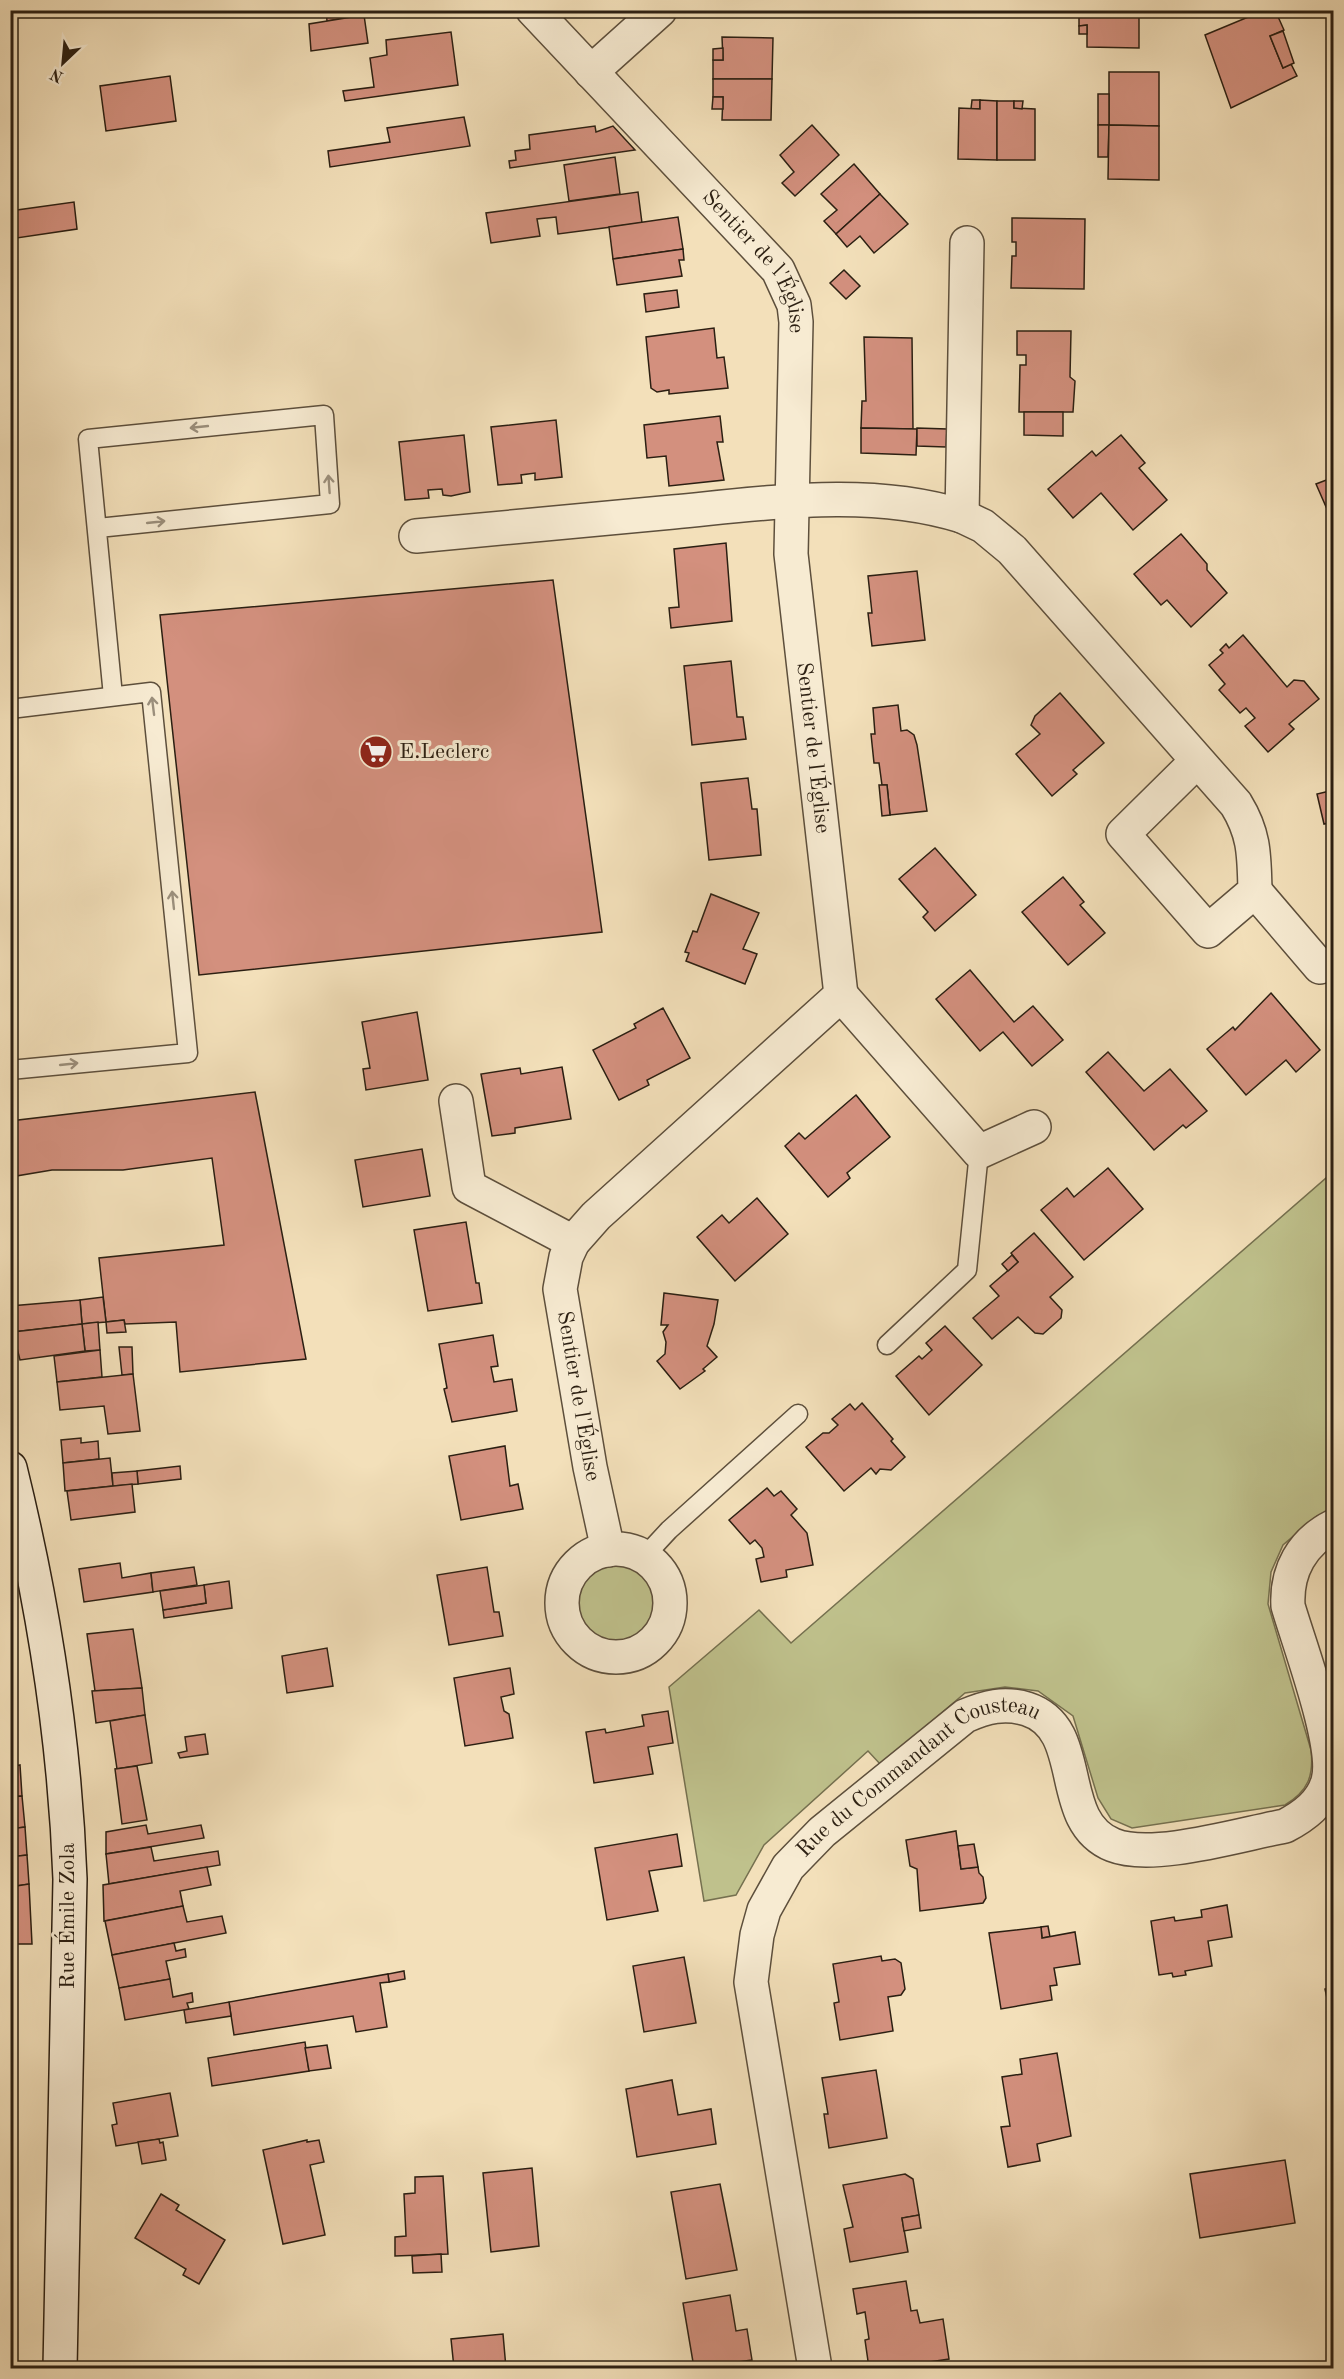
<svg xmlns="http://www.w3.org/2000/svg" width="1344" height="2379" viewBox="0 0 1344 2379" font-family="'Old Standard TT',serif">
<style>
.green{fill:#bfc18c;stroke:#75704f;stroke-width:1.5}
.building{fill:#d3907e;stroke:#2b1f12;stroke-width:1.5}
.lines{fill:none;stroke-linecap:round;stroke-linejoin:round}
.service-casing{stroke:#5d4f3c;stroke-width:21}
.minor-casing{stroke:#5d4f3c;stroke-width:36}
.secondary-casing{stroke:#2b1f12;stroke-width:36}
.service{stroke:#f7ebd2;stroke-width:18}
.minor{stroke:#f7ebd2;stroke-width:33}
.secondary{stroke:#f7ebd2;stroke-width:33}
.oneway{stroke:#9b8f7c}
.labels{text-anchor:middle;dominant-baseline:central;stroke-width:6;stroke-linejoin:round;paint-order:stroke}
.street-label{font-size:22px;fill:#2b1f12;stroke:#f7ebd2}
.poi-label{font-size:22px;fill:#2b1f12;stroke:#f7ebd2;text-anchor:start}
</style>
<rect width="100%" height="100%" fill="#f3e0ba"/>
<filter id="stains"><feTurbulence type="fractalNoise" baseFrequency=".00333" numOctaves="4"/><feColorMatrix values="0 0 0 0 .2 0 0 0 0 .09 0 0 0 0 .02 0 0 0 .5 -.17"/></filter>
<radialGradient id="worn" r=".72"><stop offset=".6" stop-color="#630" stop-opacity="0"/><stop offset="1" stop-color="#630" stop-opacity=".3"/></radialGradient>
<g class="green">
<path d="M1333,1172V1511L1317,1516L1283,1545L1271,1572L1268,1604L1311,1750C1314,1776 1308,1791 1285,1805L1132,1828L1111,1819L1098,1798L1073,1716L1038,1691L1005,1687L965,1693L881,1765L868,1751L764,1845L736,1895L704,1901L669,1687L759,1610L791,1643Z"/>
<circle cx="616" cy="1603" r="43"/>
</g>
<g class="building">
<polygon points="326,10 399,10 327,21"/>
<polygon points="1079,10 1139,10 1139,48 1087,47 1087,25 1079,26"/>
<polygon points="1265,10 1275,10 1284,30 1270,36 1283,68 1291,64 1297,76 1231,108 1205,35"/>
<polygon points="364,15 368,43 311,51 309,24"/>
<polygon points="1087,25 1087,34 1079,34 1079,26"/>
<polygon points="1283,31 1294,63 1283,68 1270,36"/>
<polygon points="451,32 458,85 345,101 343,91 374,87 370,58 387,55 386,40"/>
<polygon points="722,37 773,38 772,79 713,79 713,60 723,60"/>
<polygon points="723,48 723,60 713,60 713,49"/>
<polygon points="1109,72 1159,72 1159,126 1109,125"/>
<polygon points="170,76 176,121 106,131 100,86"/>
<polygon points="713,79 772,79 771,120 722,120 723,97 713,97"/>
<rect x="1098" y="94" width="11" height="31"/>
<polygon points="713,97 723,97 723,109 712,109"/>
<polygon points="972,100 980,100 980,109 971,109"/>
<polygon points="980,100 997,101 997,160 958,159 959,108 980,109"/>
<polygon points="997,101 1014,101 1014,108 1035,109 1035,160 997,160"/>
<polygon points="1014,101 1023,101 1022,109 1014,108"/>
<polygon points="464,117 470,146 330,167 328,151 390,142 387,128"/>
<polygon points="812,125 839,155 795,196 782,183 794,172 780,155"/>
<polygon points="1098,125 1109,125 1108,157 1098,157"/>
<polygon points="1109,125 1159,126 1159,180 1108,179"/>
<polygon points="595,126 596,132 613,126 635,150 510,168 509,161 516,160 515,151 530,149 529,135"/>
<polygon points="615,157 620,194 569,201 564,165"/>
<polygon points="854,164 880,194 836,234 824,221 837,210 821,194"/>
<polygon points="638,192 642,223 558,234 556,217 537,219 540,236 491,243 486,213"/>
<polygon points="880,194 908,224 874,253 860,236 847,247 836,234"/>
<polygon points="74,202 77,229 10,239 10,211"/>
<polygon points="678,217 683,249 613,259 609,227"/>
<polygon points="1012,218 1085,219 1084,289 1011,288 1012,256 1016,256 1016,242 1012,242"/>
<polygon points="683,249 684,260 679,260 682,276 617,285 613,259"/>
<polygon points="844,270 860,286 846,299 830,283"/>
<polygon points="677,290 679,307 646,312 644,294"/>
<polygon points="714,328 717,358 724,357 728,388 669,394 669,390 657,392 651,388 646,337"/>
<polygon points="1017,331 1071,331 1070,377 1075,381 1073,412 1019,412 1020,365 1026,365 1026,355 1017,355"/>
<polygon points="864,337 912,338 913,429 861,428 862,401 866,401"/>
<polygon points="1024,412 1063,412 1063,436 1024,435"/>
<polygon points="720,416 723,442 717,442 724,480 669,486 666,456 647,458 644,425"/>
<polygon points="556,420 562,477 535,480 535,473 521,475 522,483 498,485 491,427"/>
<polygon points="861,428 917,429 916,455 861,453"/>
<polygon points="917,428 947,429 946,447 917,446"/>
<polygon points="464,435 470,492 451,496 443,495 442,489 428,490 429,498 405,500 399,442"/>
<polygon points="1121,435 1145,463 1139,468 1167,500 1133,530 1101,493 1073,518 1048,489 1092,451 1096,456"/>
<polygon points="1334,477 1334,525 1316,484"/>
<polygon points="1181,534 1207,564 1207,570 1227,593 1191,627 1167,600 1161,605 1134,574"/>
<polygon points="10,540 16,580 10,581"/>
<polygon points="726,543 732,621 671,628 669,608 679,607 674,549"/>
<polygon points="917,571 925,640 872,646 868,613 872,613 868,576"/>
<polygon points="16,580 17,589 10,589 10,581"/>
<polygon points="553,580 602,932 199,975 160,615"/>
<polygon points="1243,635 1287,687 1294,680 1304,681 1319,699 1289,724 1294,729 1268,752 1245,726 1255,718 1246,708 1240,713 1219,690 1225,684 1209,665 1223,653 1220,650 1226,644 1229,648"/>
<polygon points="731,661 737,717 743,717 746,739 692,745 684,666"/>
<polygon points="1060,693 1104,743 1073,770 1077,774 1052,796 1016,754 1040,734 1031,725 1035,716"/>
<polygon points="898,705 901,731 907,730 914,735 917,745 927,811 890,815 887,785 882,785 879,763 874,763 871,734 875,734 873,708"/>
<polygon points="748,778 752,809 757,809 761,855 709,860 701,783"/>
<polygon points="879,785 887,785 890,815 882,816"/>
<polygon points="1334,790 1334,822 1324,824 1317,794"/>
<polygon points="935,848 976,895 935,931 923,917 928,912 899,879"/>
<polygon points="1063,877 1084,902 1080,905 1105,933 1068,965 1022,912"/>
<polygon points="711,894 759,913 743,949 757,954 745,984 686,961 689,953 685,952 693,931 697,932"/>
<polygon points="970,970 1014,1022 1033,1006 1063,1040 1032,1066 1003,1032 980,1051 936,999"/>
<polygon points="1271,993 1320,1050 1296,1072 1286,1060 1246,1095 1207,1049 1233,1027 1235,1030"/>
<polygon points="663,1008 690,1058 647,1080 649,1085 619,1100 593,1050 636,1028 634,1024"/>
<polygon points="417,1012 428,1080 366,1090 363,1069 370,1068 362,1022"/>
<polygon points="1108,1052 1144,1091 1170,1069 1207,1111 1186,1128 1183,1125 1154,1150 1086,1072"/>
<polygon points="562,1067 571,1119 515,1128 515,1133 492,1136 481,1074 520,1068 521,1074"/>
<polygon points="255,1092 306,1359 180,1372 176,1322 125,1324 124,1320 106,1322 99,1258 224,1245 212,1158 123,1170 52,1170 10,1177 10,1121"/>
<polygon points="856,1095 890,1137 847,1173 850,1178 828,1197 785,1146 799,1133 805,1139"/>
<polygon points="422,1149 430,1196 363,1207 355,1160"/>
<polygon points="1108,1168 1143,1209 1084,1260 1041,1210 1067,1188 1074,1197"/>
<polygon points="757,1198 788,1234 735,1281 697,1237 722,1215 729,1223"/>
<polygon points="466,1222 476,1283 479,1283 482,1303 428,1311 414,1230"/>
<polygon points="1034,1233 1073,1277 1050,1297 1062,1310 1061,1318 1043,1334 1035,1333 1018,1317 992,1339 973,1318 999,1296 990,1286 1018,1262 1011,1253"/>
<polygon points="1012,1255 1018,1262 1008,1271 1002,1264"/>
<polygon points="664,1293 718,1300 714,1324 707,1346 717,1357 703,1369 705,1371 680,1389 657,1361 665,1354 666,1342 663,1332 668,1325 661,1325"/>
<polygon points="103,1297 106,1322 82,1324 80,1300"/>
<polygon points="80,1300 82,1324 13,1332 10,1306"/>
<polygon points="124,1320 126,1332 107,1333 106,1322"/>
<polygon points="98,1322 100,1350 85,1351 82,1324"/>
<polygon points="82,1324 85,1351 20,1360 13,1332"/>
<polygon points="945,1326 982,1365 929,1415 896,1376 919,1356 922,1359 932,1350 926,1343"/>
<polygon points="493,1335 498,1366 491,1367 494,1382 512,1379 517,1411 452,1422 444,1389 447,1388 439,1344"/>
<polygon points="119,1347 132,1347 133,1374 122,1375"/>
<polygon points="100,1350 102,1377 57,1382 54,1356"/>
<polygon points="133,1374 140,1431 108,1434 104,1406 60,1410 57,1382"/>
<polygon points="862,1403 893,1439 891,1441 905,1457 891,1470 880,1469 876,1474 871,1468 844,1491 806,1447 823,1433 829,1433 838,1425 832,1419 850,1404 855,1410"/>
<polygon points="81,1438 81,1443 98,1441 99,1459 63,1463 61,1440"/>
<polygon points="505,1446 510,1486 518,1484 523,1509 461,1520 449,1456"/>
<polygon points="110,1458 113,1486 65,1491 63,1463"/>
<polygon points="180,1466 181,1479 138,1484 137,1471"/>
<polygon points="137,1471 138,1484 113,1486 112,1473"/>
<polygon points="132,1484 135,1512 71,1520 67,1491"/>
<polygon points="767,1488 774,1496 781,1491 797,1509 791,1515 807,1533 813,1565 786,1570 787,1577 761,1582 756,1559 764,1557 762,1548 755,1540 750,1544 729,1520"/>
<polygon points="120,1563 122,1578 151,1573 153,1592 84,1602 79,1569"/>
<polygon points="194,1567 197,1585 153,1592 151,1573"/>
<polygon points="487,1567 494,1612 499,1612 503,1636 449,1645 437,1575"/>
<polygon points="229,1581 232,1608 164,1618 163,1610 206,1603 204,1585"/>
<polygon points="204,1585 206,1603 163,1610 160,1591"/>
<polygon points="133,1629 142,1688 95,1691 87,1634"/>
<polygon points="327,1648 333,1686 287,1693 282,1656"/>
<polygon points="510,1668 514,1694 501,1697 504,1711 509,1714 513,1738 465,1746 454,1678"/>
<polygon points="142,1688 145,1715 96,1723 92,1691"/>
<polygon points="668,1711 673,1743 648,1747 653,1774 594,1783 586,1732 605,1729 606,1733 644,1726 642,1715"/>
<polygon points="145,1715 152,1763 117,1769 110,1721"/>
<polygon points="205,1734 208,1754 180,1758 178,1753 187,1751 185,1737"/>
<polygon points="20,1765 22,1796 10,1797 10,1767"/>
<polygon points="137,1766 147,1820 122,1824 115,1769"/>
<polygon points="22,1796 25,1827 10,1829 10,1797"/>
<polygon points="146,1825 148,1834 201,1825 204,1838 106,1854 106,1832"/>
<polygon points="25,1827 27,1855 10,1857 10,1829"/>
<polygon points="956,1831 961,1869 978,1867 979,1873 983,1877 986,1898 983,1903 920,1911 917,1869 910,1866 906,1840"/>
<polygon points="677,1834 682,1866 649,1871 658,1911 607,1920 595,1848"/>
<polygon points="974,1844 978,1867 961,1869 958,1846"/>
<polygon points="151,1847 154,1861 218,1851 220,1865 109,1884 106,1854"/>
<polygon points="27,1855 29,1884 10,1887 10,1857"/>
<polygon points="207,1867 211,1885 180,1891 183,1906 104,1921 103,1885"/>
<polygon points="29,1884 32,1944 10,1944 10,1887"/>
<polygon points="1227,1905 1232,1937 1208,1941 1212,1966 1185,1971 1186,1975 1173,1977 1172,1973 1159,1975 1151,1921 1174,1917 1175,1921 1202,1917 1201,1910"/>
<polygon points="183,1906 187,1922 222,1916 226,1933 112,1955 105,1921"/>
<polygon points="1048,1926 1050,1937 1042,1938 1041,1927"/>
<polygon points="1041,1927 1042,1938 1075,1932 1080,1964 1054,1968 1057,1985 1050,1986 1052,2000 1001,2009 989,1933"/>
<polygon points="174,1943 176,1951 185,1949 186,1957 166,1961 170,1979 119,1988 112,1955"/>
<polygon points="881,1956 882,1961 895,1959 901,1963 905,1989 901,1995 888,1997 893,2031 840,2040 834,2003 839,2002 833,1964"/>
<polygon points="684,1957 696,2023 644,2032 633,1966"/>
<polygon points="404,1971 405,1979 389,1982 388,1974"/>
<polygon points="388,1974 389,1982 380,1983 387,2027 356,2032 353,2016 234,2035 229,2002"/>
<rect x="10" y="1979" width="3" height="21"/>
<polygon points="170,1979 173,1997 192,1993 193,2002 187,2003 189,2009 125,2020 119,1988"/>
<polygon points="1334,1987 1334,2002 1328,2003 1325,1989"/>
<polygon points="229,2002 231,2016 186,2023 184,2010"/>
<polygon points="305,2042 309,2071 212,2086 208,2058"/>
<polygon points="327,2045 331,2068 309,2071 305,2048"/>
<polygon points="1057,2053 1071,2136 1037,2144 1040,2161 1008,2167 1001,2127 1010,2126 1002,2077 1022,2074 1020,2059"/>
<polygon points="876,2070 887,2138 829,2148 824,2114 828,2114 822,2078"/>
<polygon points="672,2080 678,2115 711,2109 716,2144 637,2157 626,2089"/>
<polygon points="170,2093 178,2136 116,2146 112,2125 117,2124 113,2103"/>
<polygon points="159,2139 160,2143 163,2142 166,2160 142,2164 138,2142"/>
<polygon points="307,2140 307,2142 319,2140 324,2162 310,2165 325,2235 283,2244 263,2150"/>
<polygon points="1285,2160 1295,2223 1200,2238 1190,2174"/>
<polygon points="532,2168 539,2246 491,2252 483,2173"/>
<polygon points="905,2174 913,2179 919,2215 902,2218 908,2252 850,2262 844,2229 853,2227 843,2185"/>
<polygon points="443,2176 448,2254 395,2256 395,2237 406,2236 404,2194 415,2193 415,2177"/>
<polygon points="720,2184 737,2270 686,2279 671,2192"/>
<polygon points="161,2194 179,2205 176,2210 225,2240 199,2284 183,2275 186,2269 135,2238"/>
<polygon points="919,2215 921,2228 904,2231 902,2218"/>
<polygon points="441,2254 442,2272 413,2273 412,2256"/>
<polygon points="906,2281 911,2311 917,2310 920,2323 943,2319 949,2359 890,2368 869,2368 865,2340 869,2339 865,2312 857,2314 853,2289"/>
<polygon points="730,2295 736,2331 747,2329 752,2360 694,2368 683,2303"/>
<polygon points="503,2334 506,2368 454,2368 451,2339"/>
<polygon points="217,2367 217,2368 165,2368"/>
</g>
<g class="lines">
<g class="service-casing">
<g id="service">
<polyline points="98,528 330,504 324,415 88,439 113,696"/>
<polyline points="10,709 151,692 188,1053 10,1070"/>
<polyline points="887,1345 967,1270 979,1152"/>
<polyline points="644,1557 669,1530 798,1414"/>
</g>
</g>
<g class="minor-casing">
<g id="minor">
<path id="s1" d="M533,10L778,270L794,305L796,322L791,554L841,995L596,1216L573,1242L566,1257L560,1289L590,1467L608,1550"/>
<polyline points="591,72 660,10"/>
<path d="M962,516L983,526L1012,550L1236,804C1255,835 1254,856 1255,891L1208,931L1123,834L1197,761"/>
<path d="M416,536C502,528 587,520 673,512C768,503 869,487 962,516L967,243"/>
<polyline points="1255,891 1320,967"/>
<polyline points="841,995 979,1152 1034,1127"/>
<polyline points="456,1101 469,1187 573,1242"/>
<circle cx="616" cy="1603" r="54"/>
<path id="s2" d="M815,2368L751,1982L757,1935L764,1910L788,1867L822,1832L965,1716C986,1707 1004,1702 1027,1709C1089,1729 1053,1821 1113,1845C1153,1861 1241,1834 1285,1826C1304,1816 1322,1803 1328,1781C1338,1747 1299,1644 1288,1606C1286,1571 1302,1542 1334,1526"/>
</g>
</g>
<g class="secondary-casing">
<path id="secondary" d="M10,1468C43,1602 65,1741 70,1879L60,2368"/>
</g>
<use href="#service" class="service"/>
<use href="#minor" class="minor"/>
<use href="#secondary" class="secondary"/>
</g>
<defs><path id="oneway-shaft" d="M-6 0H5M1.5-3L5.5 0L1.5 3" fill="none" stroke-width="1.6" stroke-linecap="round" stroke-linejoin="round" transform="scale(1.5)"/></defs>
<g class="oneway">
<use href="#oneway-shaft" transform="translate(199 427) rotate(174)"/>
<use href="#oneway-shaft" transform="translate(329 484) rotate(-94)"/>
<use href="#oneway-shaft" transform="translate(156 522) rotate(-6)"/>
<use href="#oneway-shaft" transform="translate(153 706) rotate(-97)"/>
<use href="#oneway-shaft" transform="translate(173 900) rotate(-96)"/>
<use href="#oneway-shaft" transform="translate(69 1064) rotate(-6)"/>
</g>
<defs>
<g id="supermarket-disc" transform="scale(1.725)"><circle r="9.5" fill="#8f2418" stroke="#f7ebd2"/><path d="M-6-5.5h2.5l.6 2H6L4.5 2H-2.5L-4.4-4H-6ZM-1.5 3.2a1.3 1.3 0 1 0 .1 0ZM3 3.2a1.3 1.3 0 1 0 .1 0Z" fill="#fff"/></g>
</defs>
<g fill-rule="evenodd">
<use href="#supermarket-disc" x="376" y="752"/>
</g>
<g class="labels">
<g class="street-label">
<text stroke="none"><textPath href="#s1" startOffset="338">Sentier de l'Église</textPath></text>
<text stroke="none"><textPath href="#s1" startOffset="840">Sentier de l'Église</textPath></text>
<text stroke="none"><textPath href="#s1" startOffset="1611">Sentier de l'Église</textPath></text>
<text stroke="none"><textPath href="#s2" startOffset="678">Rue du Commandant Cousteau</textPath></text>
<text transform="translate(68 1916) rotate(-90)">Rue Émile Zola</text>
</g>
<g class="poi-label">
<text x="399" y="752">E.Leclerc</text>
</g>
</g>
<rect width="1344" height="2379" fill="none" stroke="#f3e0ba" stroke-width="36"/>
<rect x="12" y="12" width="1320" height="2355" fill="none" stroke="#2b1f12" stroke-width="3"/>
<rect x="18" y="18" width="1308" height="2343" fill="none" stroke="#2b1f12" stroke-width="1.5"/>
<g transform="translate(63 63) rotate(206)" stroke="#f7ebd2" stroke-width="4.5" paint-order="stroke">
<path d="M0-4.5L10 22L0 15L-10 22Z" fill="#2b1f12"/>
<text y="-9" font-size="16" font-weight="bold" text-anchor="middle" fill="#2b1f12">N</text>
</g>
<rect width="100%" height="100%" filter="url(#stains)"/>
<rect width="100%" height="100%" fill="url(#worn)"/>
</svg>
